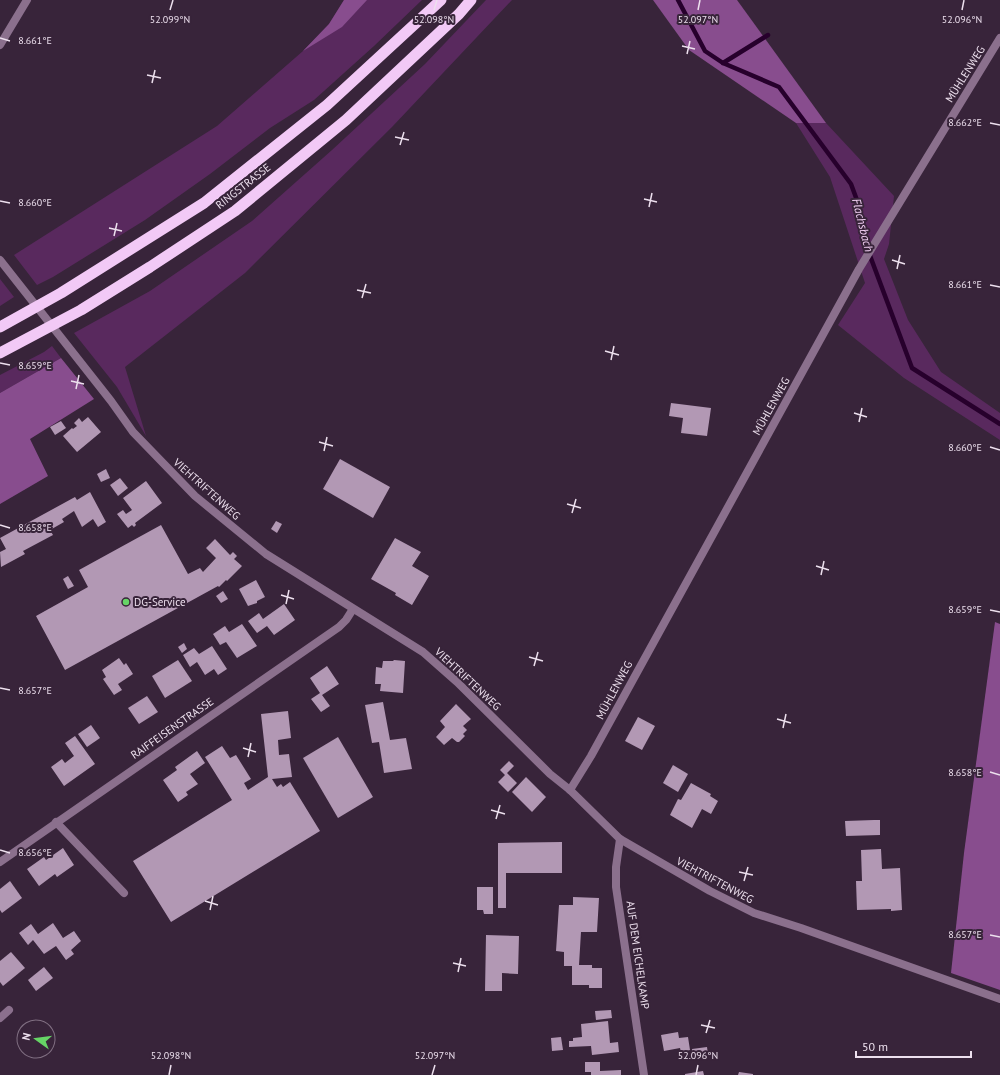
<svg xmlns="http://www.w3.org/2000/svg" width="1000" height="1075" viewBox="0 0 1000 1075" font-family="'PT Sans',sans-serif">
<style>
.green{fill:#59295e}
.forest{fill:#884d8e}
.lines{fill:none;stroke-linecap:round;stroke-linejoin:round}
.stream{stroke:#27002c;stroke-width:4.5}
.building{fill:#b298b4}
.service{stroke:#8b708d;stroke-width:8}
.minor{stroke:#8b708d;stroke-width:8}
.trunk{stroke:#f2c9f6;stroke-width:11}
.ticks{fill:none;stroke:#ede0ee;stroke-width:1.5}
.poi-dot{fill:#66d466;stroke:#38243a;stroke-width:1.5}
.labels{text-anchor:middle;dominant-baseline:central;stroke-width:4;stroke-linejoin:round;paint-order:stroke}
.street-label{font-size:11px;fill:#ede0ee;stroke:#38243a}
.poi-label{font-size:11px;fill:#ede0ee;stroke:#38243a;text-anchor:start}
.water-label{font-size:12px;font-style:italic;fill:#f3d1f5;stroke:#38243a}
.ticks-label{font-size:10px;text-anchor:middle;fill:#ede0ee;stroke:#38243a;stroke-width:4;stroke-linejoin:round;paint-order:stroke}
</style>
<rect width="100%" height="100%" fill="#38243a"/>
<g class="green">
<polygon points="344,0 422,0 374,46 314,100 270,128 210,174 145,220 53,277 37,285 14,255 217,126 303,51 329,24"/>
<polygon points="486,0 512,0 392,127 245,273 125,367 146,436 117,387 74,333 150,291 252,221 332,150 425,64"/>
<polygon points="796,123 826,123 894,196 889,244 884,259 908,320 941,372 1000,413 1000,440 904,378 838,325 865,283 830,177"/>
<polygon points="0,279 14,297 0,306"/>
<polygon points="52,346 61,358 0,393 0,375 44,352"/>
</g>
<g class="forest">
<polygon points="344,0 367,0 342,27 303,51 329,24"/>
<polygon points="653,0 737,0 826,123 796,123 689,50"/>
<polygon points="61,358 94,399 30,439 48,476 0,504 0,393"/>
<polygon points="995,622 1000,624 1000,990 951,973 964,853"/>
</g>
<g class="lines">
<g class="stream">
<polyline points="678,0 705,51 723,63 779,87 851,184 858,203 863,237 912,368 1000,424"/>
<polyline points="723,63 768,35"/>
</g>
</g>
<g class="building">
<polygon points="671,403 711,408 707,436 681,433 683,418 669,416"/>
<polygon points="88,417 101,432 77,452 63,436 72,428 73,429 77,426 74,423 79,418 82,422"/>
<polygon points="61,421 66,428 55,435 50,427"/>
<polygon points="340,459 390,487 373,518 323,489"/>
<polygon points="106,469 110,478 101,482 97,474"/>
<polygon points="120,478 128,488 118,496 110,485"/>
<polygon points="146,481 162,503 135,523 136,525 134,527 132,525 128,528 117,514 123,510 126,514 132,510 123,498"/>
<polygon points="90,492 106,522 98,527 93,519 82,527 74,511 62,519 64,522 50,530 53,535 23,551 25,554 1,567 0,552 6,549 0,538 75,497 77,500"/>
<polygon points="276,521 282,524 277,533 271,529"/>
<polygon points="161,525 188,574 200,568 203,572 216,558 206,548 215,539 230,555 233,552 237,556 234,559 242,566 227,581 226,580 219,587 218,586 65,670 36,616 88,587 79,570"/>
<polygon points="395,538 421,552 412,566 429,576 412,605 395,595 396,593 371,579"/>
<polygon points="68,576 74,586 68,589 63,579"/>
<polygon points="256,580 265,597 257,601 257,603 248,606 239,589"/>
<polygon points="223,591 228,599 221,603 216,596"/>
<polygon points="284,604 295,620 274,635 267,626 257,633 248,621 259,613 263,619"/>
<polygon points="242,624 257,646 237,658 226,642 220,645 213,634 225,626 229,632"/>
<polygon points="184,643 187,649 182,653 178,647"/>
<polygon points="212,646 227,669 218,675 214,669 205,675 197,662 190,667 183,655 194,648 199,654"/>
<polygon points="119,658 124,665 126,663 133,674 118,684 122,690 114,695 103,679 106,677 102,670"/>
<polygon points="178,660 192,681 165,698 152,676"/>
<polygon points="394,660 405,661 403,693 380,691 381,684 375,684 376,667 382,668 383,661 393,661"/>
<polygon points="327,666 339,684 322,695 330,706 321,712 311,699 320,693 310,678"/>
<polygon points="147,696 158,712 139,724 128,708"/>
<polygon points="383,702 390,740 406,738 412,769 384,773 379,742 372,743 365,705"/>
<polygon points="456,704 471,719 463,726 467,730 463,734 465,736 459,742 457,742 452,738 444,745 436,737 445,727 440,721"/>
<polygon points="288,711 291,738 278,740 279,755 289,754 292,777 272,779 277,787 281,784 283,787 290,782 320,831 171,922 133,861 232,800 205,757 222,746 230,758 236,755 251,779 244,783 248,790 268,777 261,714"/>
<polygon points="638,717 655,726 642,750 625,741"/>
<polygon points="91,725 100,738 87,747 78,734"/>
<polygon points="75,736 95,764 64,786 51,767 62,759 65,763 74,756 65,743"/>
<polygon points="338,737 373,797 338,818 303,758"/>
<polygon points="197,751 205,763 190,774 198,784 186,792 188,795 178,802 163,780 177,770 175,767"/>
<polygon points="509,761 514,766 507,773 517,783 508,792 498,782 505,775 500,770"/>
<polygon points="673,765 688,774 678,792 663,783"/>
<polygon points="526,777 546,797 532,812 512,792"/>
<polygon points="691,783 711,794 710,796 718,801 711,814 702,809 692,828 670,815 678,799 681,800"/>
<polygon points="874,820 880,820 880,835 846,836 845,821"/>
<polygon points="562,842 562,873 506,873 506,908 498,908 498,843"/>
<polygon points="63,848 74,865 57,877 55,874 39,886 27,869 44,857 46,860"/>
<polygon points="881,849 882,869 900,868 902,910 891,911 891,909 857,910 856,881 862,881 861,850"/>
<polygon points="10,881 22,898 2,913 0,910 0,889"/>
<polygon points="477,887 493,887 493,914 484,914 483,910 477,910"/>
<polygon points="573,897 599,898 597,932 581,932 579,965 592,965 592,968 602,968 602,988 589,988 589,985 572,985 572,966 564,966 564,952 556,951 559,905 573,905"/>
<polygon points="53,923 63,938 74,931 81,941 71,950 74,954 66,960 56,946 44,954 33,940 28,945 19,933 31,924 38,934"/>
<polygon points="486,935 519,936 518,974 502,973 502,991 485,991"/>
<polygon points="11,952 25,968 3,986 0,982 0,961"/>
<polygon points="44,967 53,978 36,991 28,980"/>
<polygon points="611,1010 612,1018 596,1020 595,1011"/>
<polygon points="608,1021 610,1043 618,1042 619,1052 592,1055 591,1046 569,1047 569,1041 573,1041 573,1038 582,1037 581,1024"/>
<polygon points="678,1032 679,1038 688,1037 690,1050 681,1052 680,1048 664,1051 661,1035"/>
<polygon points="561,1037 563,1050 552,1051 551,1038"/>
<polygon points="707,1047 708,1055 693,1058 692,1049"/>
<polygon points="585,1062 600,1062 600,1071 621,1070 621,1075 591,1075 591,1072 585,1072"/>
<polygon points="703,1071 704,1075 685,1075 685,1074"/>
<polygon points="739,1072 753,1074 753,1075 738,1075"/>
</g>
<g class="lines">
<g class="service">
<polyline points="0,45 27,0"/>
<polyline points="56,822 124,893"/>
<polyline points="0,1018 9,1010"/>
</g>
<g class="minor">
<polyline points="0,260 111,401 133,432 195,496 266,554 423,652 457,682 550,774 570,790 620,839 710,891 754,913 801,928 1000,999"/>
<polyline points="570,790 591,756 859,269 1000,38"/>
<polyline points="620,839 616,867 616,887 644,1075"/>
<polyline points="0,862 339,627 346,620 353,609"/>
</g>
<g class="trunk">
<polyline points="0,327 61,293 204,203 327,105 441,0"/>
<polyline points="0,353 81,310 150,267 235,211 346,120 459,14 471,0"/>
</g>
</g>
<path class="ticks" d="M170,10L173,0M434,10L437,0M698,10L700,0M962,10L964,0M0,38L10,41M682,46L695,49M687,54L690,41M147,75L161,78M152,83L155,70M990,123L1000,125M395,137L409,140M400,145L404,132M644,199L657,202M0,201L10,203M649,207L652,193M109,228L122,231M114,236L117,223M892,260L905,264M897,269L900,255M990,285L1000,287M357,290L371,293M362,298L366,284M605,351L619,355M611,360L614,346M0,363L10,365M71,381L84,384M76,389L79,375M854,413L867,417M859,422L862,408M319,442L333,446M990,447L1000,450M324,451L327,437M567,504L581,508M572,513L576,499M0,525L10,528M816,566L829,570M821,575L824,561M281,595L294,599M286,604L289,590M990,610L1000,612M529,657L543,661M534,666L538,652M0,688L10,690M777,719L791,723M783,728L786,714M243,748L256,752M248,757L251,743M990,772L1000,775M491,810L505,814M496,819L500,805M0,850L10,853M739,872L753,875M744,881L748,867M205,901L218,905M210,910L213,896M990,935L1000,937M453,963L466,966M458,972L461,958M701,1025L715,1028M706,1033L710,1020M169,1075L171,1065M432,1075L435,1065M696,1075L698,1065"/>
<circle class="poi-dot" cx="126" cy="602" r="4"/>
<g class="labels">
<g class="street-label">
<text transform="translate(965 74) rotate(-58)">MÜHLENWEG</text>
<text transform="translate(243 186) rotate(-38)">RINGSTRASSE</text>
<text transform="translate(771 406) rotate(-61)">MÜHLENWEG</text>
<text transform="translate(207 489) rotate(42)">VIEHTRIFTENWEG</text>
<text transform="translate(468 679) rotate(43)">VIEHTRIFTENWEG</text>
<text transform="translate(614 690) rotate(-62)">MÜHLENWEG</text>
<text transform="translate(172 728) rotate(-35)">RAIFFEISENSTRASSE</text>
<text transform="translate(715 880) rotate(28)">VIEHTRIFTENWEG</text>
<text transform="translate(638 955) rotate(82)">AUF DEM EICHELKAMP</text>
</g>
<g class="poi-label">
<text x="134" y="602">DG-Service</text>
</g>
<g class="water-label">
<text transform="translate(863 225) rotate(76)">Flachsbach</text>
</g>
</g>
<g class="ticks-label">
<text x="170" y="23">52.099°N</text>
<text x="434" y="23">52.098°N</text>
<text x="698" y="23">52.097°N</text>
<text x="962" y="23">52.096°N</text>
<text x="35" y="44">8.661°E</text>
<text x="965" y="126">8.662°E</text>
<text x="35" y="206">8.660°E</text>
<text x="965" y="288">8.661°E</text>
<text x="35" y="369">8.659°E</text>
<text x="965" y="451">8.660°E</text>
<text x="35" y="531">8.658°E</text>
<text x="965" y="613">8.659°E</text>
<text x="35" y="694">8.657°E</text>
<text x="965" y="776">8.658°E</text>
<text x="35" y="856">8.656°E</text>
<text x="965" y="938">8.657°E</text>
<text x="171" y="1059">52.098°N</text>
<text x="435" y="1059">52.097°N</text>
<text x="698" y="1059">52.096°N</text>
</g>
<g transform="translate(36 1039) rotate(284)"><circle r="19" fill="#38243a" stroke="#806f82"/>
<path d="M0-3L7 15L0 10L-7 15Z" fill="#66d466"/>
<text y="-6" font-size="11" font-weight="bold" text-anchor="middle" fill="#ede0ee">N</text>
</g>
<path d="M856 1051v6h115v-6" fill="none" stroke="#ede0ee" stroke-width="2"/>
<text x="862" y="1051" font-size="12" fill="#ede0ee" stroke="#38243a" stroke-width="3" paint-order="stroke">50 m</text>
</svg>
